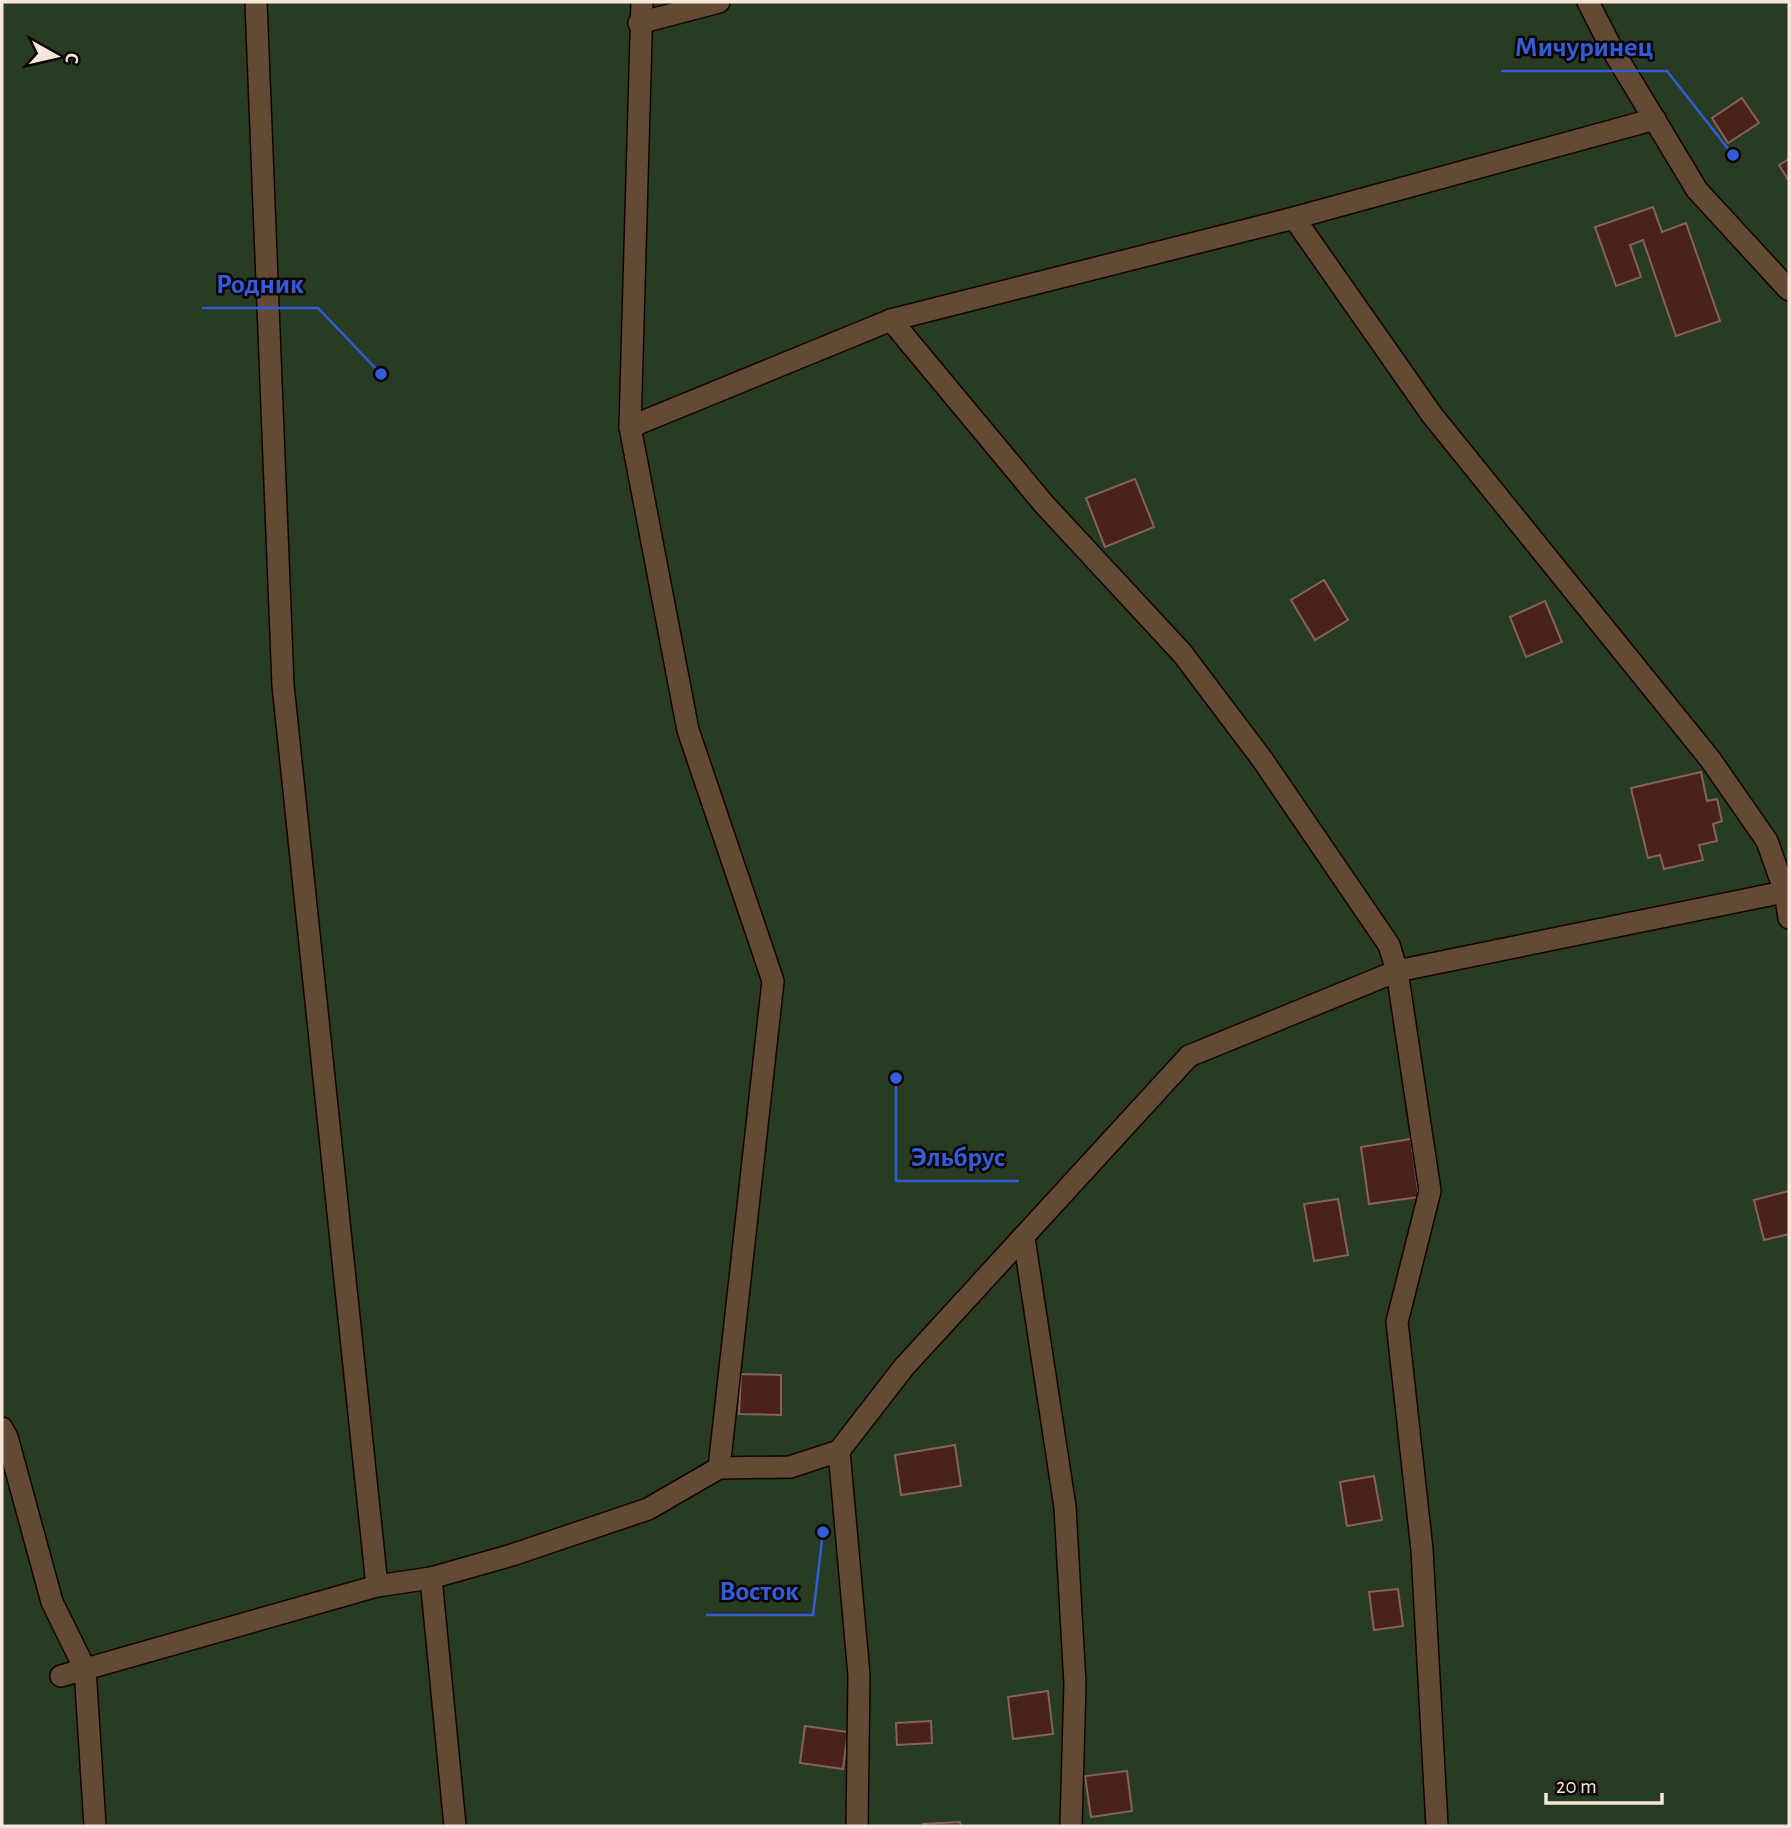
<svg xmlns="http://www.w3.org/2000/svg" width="1791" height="1828" viewBox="0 0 1791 1828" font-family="'Alegreya Sans',sans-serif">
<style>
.green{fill:#283b23}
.building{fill:#4a221a;stroke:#85635b;stroke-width:2}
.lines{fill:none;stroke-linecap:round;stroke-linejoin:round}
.minor-casing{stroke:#130300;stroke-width:24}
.minor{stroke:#624a34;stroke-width:21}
.leader{fill:none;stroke:#335dd8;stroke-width:2.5}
.callout-dot{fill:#335dd8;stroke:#0d0501;stroke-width:2.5}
.callout-label{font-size:28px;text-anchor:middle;font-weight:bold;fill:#335dd8;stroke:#0d0501;stroke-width:5;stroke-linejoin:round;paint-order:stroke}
</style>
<rect width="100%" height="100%" fill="#2b1703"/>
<rect class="green" x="2" y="2" width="1787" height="1824"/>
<g class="building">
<polygon points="1742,98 1759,123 1728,143 1712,118"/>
<polygon points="1789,159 1789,181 1779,165"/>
<polygon points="1653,207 1662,232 1686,223 1720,321 1676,336 1643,240 1630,245 1641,277 1616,286 1595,227"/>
<polygon points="1135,479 1154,527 1105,547 1086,498"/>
<polygon points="1324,580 1348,620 1315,640 1291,600"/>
<polygon points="1545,601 1562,642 1526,657 1510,617"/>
<polygon points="1701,772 1707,801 1717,799 1722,821 1713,824 1717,841 1699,845 1703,860 1664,869 1660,855 1648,858 1631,788"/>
<polygon points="1411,1139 1419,1197 1369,1204 1361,1147"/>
<polygon points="1789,1191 1789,1234 1764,1240 1754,1200"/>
<polygon points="1338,1199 1348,1255 1314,1261 1304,1204"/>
<polygon points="741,1374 781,1375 781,1415 739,1414"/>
<polygon points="955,1445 961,1486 901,1495 895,1455"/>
<polygon points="1374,1476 1382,1520 1347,1526 1340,1482"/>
<polygon points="1398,1589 1403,1626 1374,1630 1369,1592"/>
<polygon points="1048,1691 1053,1734 1013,1739 1008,1697"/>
<polygon points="931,1721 932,1743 897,1745 896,1723"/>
<polygon points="805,1726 848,1732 843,1769 800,1763"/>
<polygon points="1127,1771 1132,1811 1091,1817 1085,1776"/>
<polygon points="960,1822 961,1826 923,1826 923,1824"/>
</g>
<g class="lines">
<g class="minor-casing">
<g id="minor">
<polyline points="256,2 283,685 377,1586"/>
<polyline points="642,2 630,427 688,730 773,981 719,1468"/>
<polyline points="1588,2 1612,49 1697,190 1789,290"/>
<polyline points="639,23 719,2"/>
<polyline points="1294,218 1432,415 1710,759 1767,841 1785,892 1789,918"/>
<polyline points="891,320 1043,503 1182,653 1262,759 1389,945 1397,971 1430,1191 1397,1322 1422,1550 1437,1826"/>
<polyline points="630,427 891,320 1294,218 1655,119"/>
<polyline points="1024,1238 1065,1507 1075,1684 1071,1826"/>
<polyline points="2,1428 7,1437 52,1602 85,1669 95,1826"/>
<polyline points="839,1451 859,1675 857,1826"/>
<polyline points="431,1578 455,1826"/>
<polyline points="61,1676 377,1586 431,1578 512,1555 648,1509 719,1468 790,1467 839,1451 904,1367 1189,1056 1397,971 1789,891"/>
</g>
</g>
<use href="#minor" class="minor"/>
</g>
<path class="leader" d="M1733 155L1667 71H1501M381 374L318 308H202M896 1078L896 1181H1019M823 1532L813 1615H706"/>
<g class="callout-dot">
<circle cx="1733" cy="155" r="7"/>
<circle cx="381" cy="374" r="7"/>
<circle cx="896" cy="1078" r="7"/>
<circle cx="823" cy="1532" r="7"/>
</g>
<g class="callout-label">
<text x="1584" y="56">Мичуринец</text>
<text x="260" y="293">Родник</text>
<text x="958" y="1166">Эльбрус</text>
<text x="759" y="1600">Восток</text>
</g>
<rect width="1791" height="1828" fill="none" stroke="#f5e7da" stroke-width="7"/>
<g transform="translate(56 56) rotate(98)" stroke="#0d0501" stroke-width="5" paint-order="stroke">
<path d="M0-5L12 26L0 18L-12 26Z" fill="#f5e7da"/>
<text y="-10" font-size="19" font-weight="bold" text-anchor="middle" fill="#f5e7da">С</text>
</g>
<path d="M1546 1793v10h116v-10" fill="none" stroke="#f5e7da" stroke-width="3.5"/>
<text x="1556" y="1793" font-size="21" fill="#f5e7da" stroke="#0d0501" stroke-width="5" paint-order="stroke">20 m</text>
</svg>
